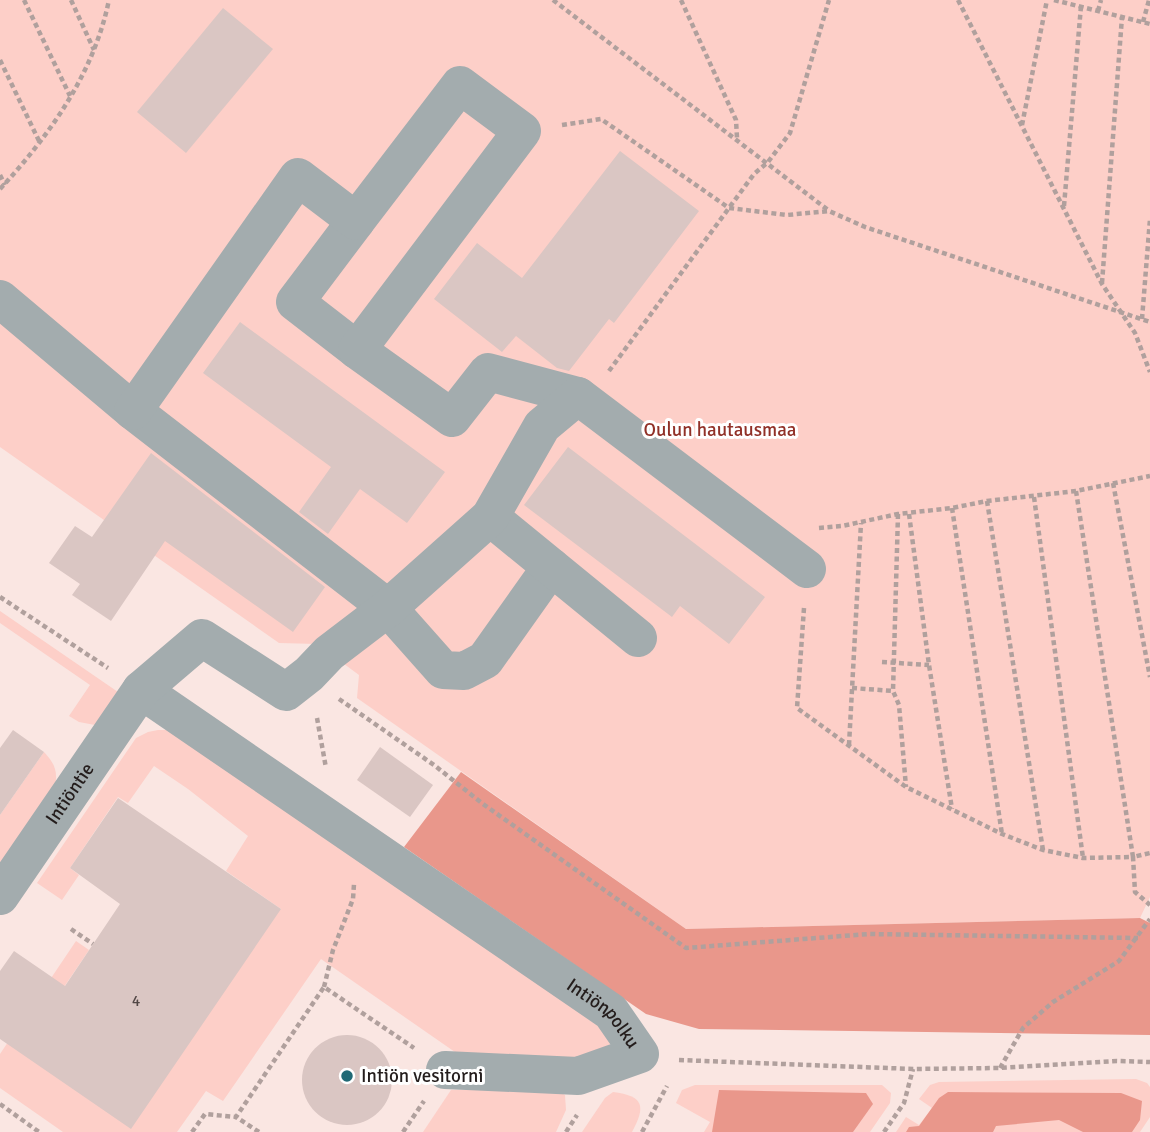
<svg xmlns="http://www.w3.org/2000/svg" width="1150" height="1132" viewBox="0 0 1150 1132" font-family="Signika,sans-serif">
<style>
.green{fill:#fdcfc8}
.forest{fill:#e9978b}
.building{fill:#dac6c3}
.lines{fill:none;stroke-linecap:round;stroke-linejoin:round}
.path{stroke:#b0a09d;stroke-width:4.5;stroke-dasharray:5 3.5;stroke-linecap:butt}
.minor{stroke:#a3acae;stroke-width:38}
.poi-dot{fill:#206975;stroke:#fff;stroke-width:2.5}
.labels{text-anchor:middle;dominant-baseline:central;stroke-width:6;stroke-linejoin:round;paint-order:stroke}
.number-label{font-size:16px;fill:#524746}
.park-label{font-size:19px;fill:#913128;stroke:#fff}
.street-label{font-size:19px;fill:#241d1c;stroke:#fff}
.poi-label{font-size:19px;fill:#241d1c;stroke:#fff;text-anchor:start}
</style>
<rect width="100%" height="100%" fill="#fae6e2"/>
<g class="green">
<polygon points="0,0 1150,0 1150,897 1140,918 686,929 357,698 359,675 317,644 279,643 0,447"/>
<polygon points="0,611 118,692 95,725 79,722 69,716 90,685 0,623"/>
<polygon points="158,730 169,730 609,1031 610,1048 597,1061 465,1059 321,959 223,1101 206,1091 177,1132 63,1132 0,1088 0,1054 76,941 89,950 20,1052 281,909 226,871 248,836 188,789 154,766 128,803 118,797 70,868 79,875 62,900 37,883 136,738 148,732"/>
<path d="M44,752C55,764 58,771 55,788L0,872V815Z"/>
<polygon points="1136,1079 1147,1083 1150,1087 1150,1117 1140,1132 896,1132 906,1117 919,1125 932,1108 919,1099 930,1085 939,1082"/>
<polygon points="695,1085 882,1085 891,1093 890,1103 870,1132 704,1132 710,1122 676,1103 682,1090"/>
<polygon points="555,1089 565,1095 566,1110 556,1132 423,1132 451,1090"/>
<path d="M613,1092C644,1096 646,1106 632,1132H582L605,1098Z"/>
</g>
<g class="forest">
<polygon points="461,772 686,929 1140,918 1150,923 1150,1035 699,1029 646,1014 404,847"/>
<polygon points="719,1090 866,1093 873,1104 853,1132 712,1132"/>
<polygon points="948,1092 1121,1093 1142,1101 1140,1120 1132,1132 1083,1132 1059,1120 996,1126 993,1132 906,1132 909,1127 919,1126 939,1098"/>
</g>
<g class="building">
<polygon points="223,8 273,49 186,153 137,112"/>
<polygon points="620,151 699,211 614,323 609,319 569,371 557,368 516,336 502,352 434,299 477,243 522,278"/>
<polygon points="240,322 445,472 407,523 360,489 328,534 299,512 331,467 203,373"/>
<polygon points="568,447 765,597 729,644 680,606 672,617 524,505"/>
<polygon points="151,453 325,587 293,632 165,541 111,621 72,595 80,584 49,563 75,526 92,537"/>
<polygon points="13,730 44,752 0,815 0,748"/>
<polygon points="380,747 433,785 410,817 357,780"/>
<polygon points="118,798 281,909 131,1129 0,1039 0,971 14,951 65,986 120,904 70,868"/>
<circle cx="347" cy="1080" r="45"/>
</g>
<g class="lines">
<g class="path">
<polyline points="24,0 70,96"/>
<polyline points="71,0 94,50"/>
<polyline points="553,0 828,210"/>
<polyline points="681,0 736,120 737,138"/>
<polyline points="958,0 1102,284 1135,333 1150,372"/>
<polyline points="1054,0 1150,24"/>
<polyline points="1098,11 1101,0"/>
<polyline points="1143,22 1149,0"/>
<polyline points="0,60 40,143"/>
<polyline points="562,125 601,119 729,208 787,215 829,211 865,227 1150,322"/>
<polyline points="1022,125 1047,0"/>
<polyline points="0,175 5,185"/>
<path d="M0,189C50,135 94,73 109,0"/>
<polyline points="1064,206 1081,6"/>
<polyline points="1102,283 1122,17"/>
<polyline points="1142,319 1150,219"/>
<polyline points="609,371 754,174 768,162 790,133 829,0"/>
<polyline points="1113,483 1150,677"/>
<polyline points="1076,491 1133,857 1150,853"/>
<polyline points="1034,497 1083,858"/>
<polyline points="987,501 1043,850"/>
<polyline points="952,508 1002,834"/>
<polyline points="898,514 893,691 899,705 906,787"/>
<polyline points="909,514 929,665 952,809"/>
<polyline points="819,528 842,526 898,514 952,508 987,501 1076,491 1150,476"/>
<polyline points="0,597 108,668"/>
<polyline points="804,608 797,708 906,787 1002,834 1043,850 1083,858 1133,857 1135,892 1150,905"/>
<polyline points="882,662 929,665"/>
<polyline points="852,688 893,691"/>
<polyline points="339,699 434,765 483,804 686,948 869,934 1138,938"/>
<polyline points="317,718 326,768"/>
<polyline points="849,745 861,523"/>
<polyline points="71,929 93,944"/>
<polyline points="324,987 333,950 353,899 354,884"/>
<polyline points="679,1060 913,1069 999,1068 1117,1061 1150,1062"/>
<polyline points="1000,1068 1023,1028 1053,1002 1119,961 1150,919"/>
<polyline points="0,1104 39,1132"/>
<polyline points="192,1132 205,1114 236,1117"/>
<polyline points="259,1132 236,1117 324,987 414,1048"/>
<polyline points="403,1132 424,1101"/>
<polyline points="566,1132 577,1115"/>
<polyline points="642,1132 667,1086"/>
<polyline points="884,1132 904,1103 913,1069"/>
</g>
<g class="minor">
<polyline points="356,221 295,302 357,350"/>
<polyline points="0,299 133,411 388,608 443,670 464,671 485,660 551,567"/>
<polyline points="133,411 298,177 356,221 460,85 522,131 357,350 452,418 488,372 578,396"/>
<polyline points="490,517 638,638"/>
<path id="s1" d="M141,690L611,1012L640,1054L578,1076L445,1070"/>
<path id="s2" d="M0,896L141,690L202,638L286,692L309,674L329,653L388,608L490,517L542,426L578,396L807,569"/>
</g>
</g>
<circle class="poi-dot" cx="347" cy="1076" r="7"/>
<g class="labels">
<g class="number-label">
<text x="136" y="1001">4</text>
</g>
<g class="park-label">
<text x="720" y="430">Oulun hautausmaa</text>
</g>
<g class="street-label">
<text stroke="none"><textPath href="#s2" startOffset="124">Intiöntie</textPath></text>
<text stroke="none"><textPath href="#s1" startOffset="565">Intiönpolku</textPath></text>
</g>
<g class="poi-label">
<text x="361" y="1076">Intiön vesitorni</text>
</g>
</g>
</svg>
